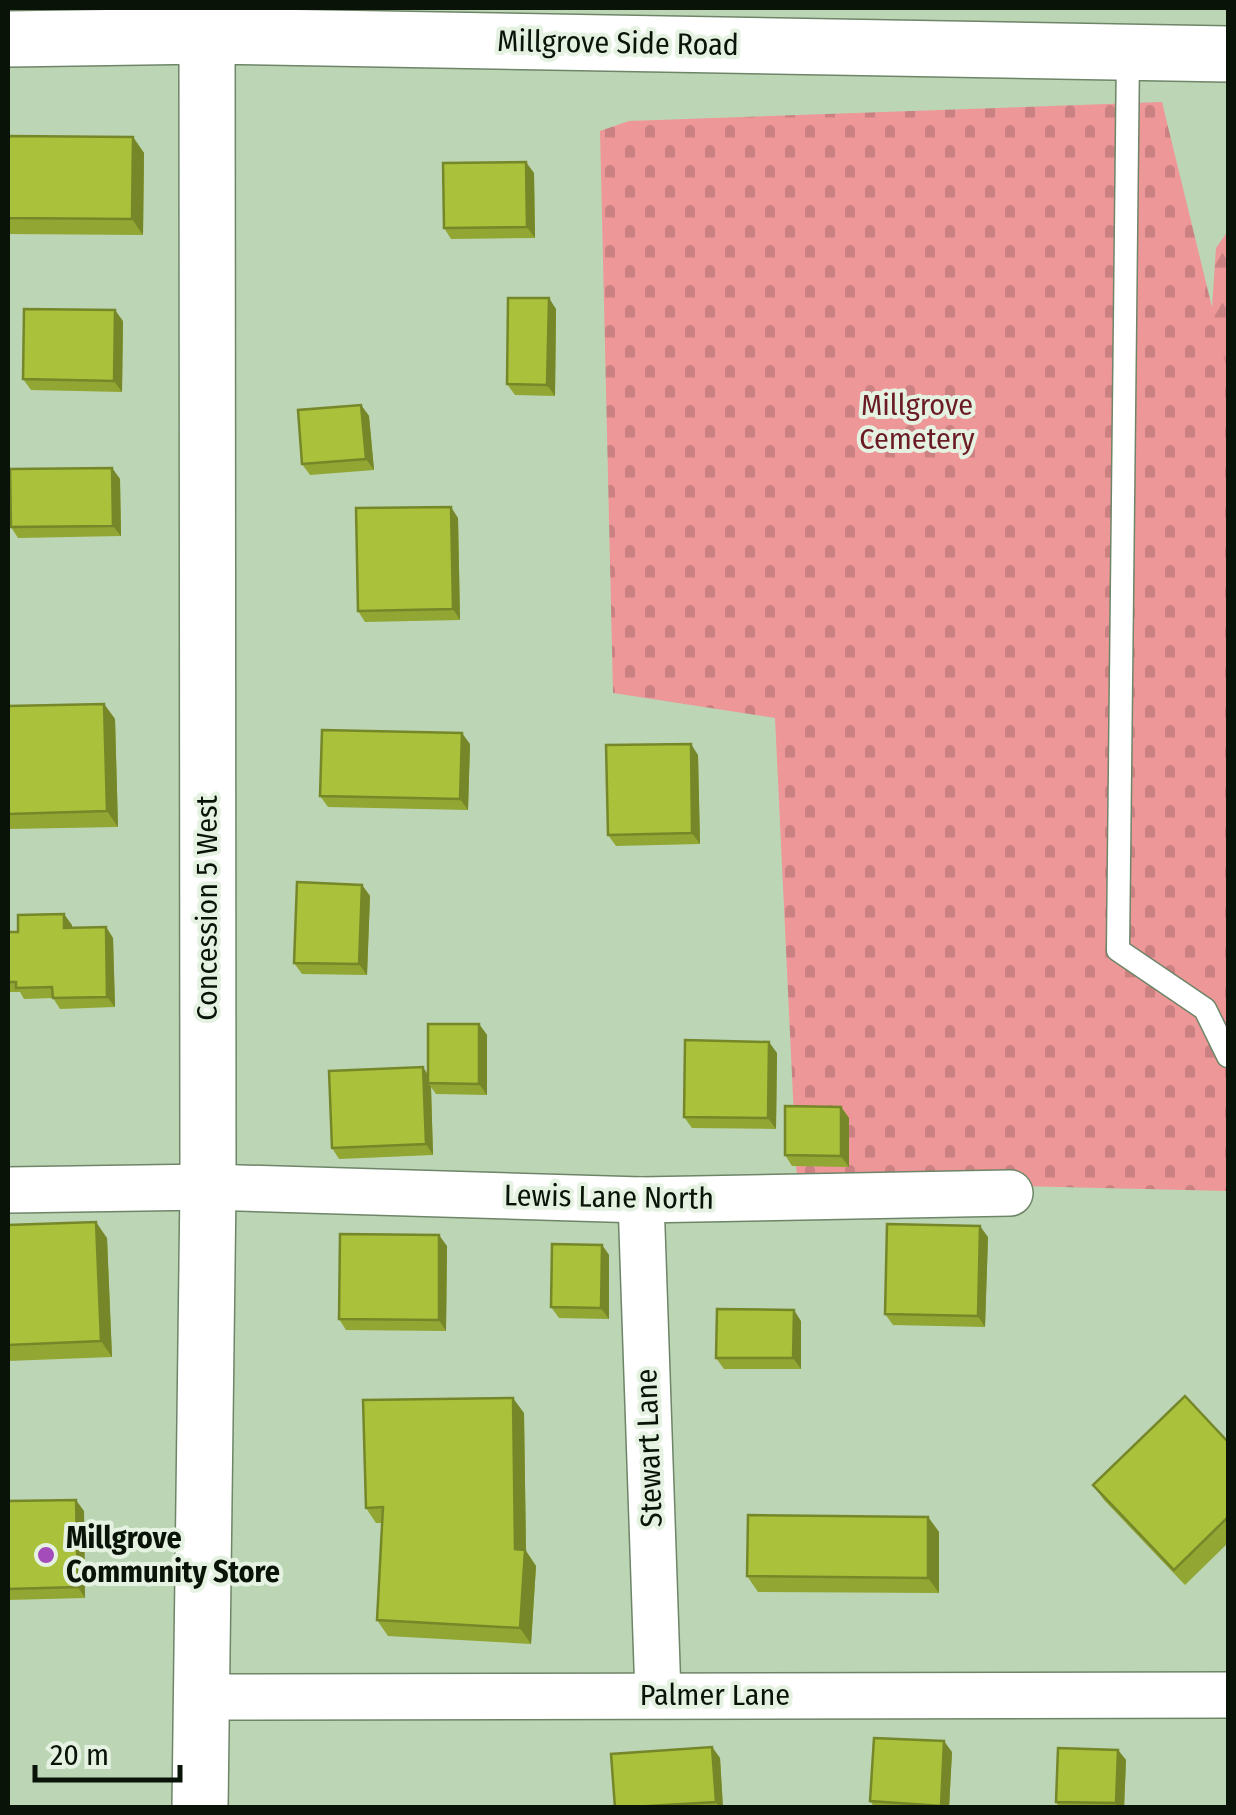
<svg xmlns="http://www.w3.org/2000/svg" width="1236" height="1815" viewBox="0 0 1236 1815" font-family="'Fira Sans Condensed',sans-serif">
<style>
.forest{fill:url(#forest-firs)}
.cemetery{fill:url(#cemetery-stones)}
.lines{fill:none;stroke-linecap:round;stroke-linejoin:round}
.service-casing{stroke:#6e8568;stroke-width:25}
.minor-casing{stroke:#6e8568;stroke-width:48}
.secondary-casing{stroke:#6e8568;stroke-width:58}
.service{stroke:#fff;stroke-width:22}
.minor{stroke:#fff;stroke-width:45}
.secondary{stroke:#fff;stroke-width:55}
.wall{fill:#91a633}
.shaded-wall{fill:#768729}
.building{fill:#a9c13b;stroke:#768729;stroke-width:2.5}
.poi-dot{fill:#a44dba;stroke:#e5f2e2;stroke-width:4}
.labels{text-anchor:middle;dominant-baseline:central;stroke-width:8;stroke-linejoin:round;paint-order:stroke}
.street-label{font-size:30px;fill:#0a1308;stroke:#e5f2e2}
.park-label{font-size:30px;fill:#6b1b24;stroke:#e5f2e2}
.poi-label{font-size:30px;font-weight:bold;fill:#0a1308;stroke:#e5f2e2;text-anchor:start}
</style>
<defs>
<pattern id="forest-firs" width="22" height="20" patternUnits="userSpaceOnUse" patternTransform="scale(2.5)"><rect width="22" height="20" fill="#ee9798"/><path d="M5 1l3.5 6h-7zM16 11l3.5 6h-7z" fill="#cb8182"/></pattern>
<pattern id="cemetery-stones" width="16" height="16" patternUnits="userSpaceOnUse" patternTransform="scale(2.5)"><rect width="16" height="16" fill="#ee9798"/><path d="M2 7V4a2 2 0 0 1 4 0v3zM10 15v-3a2 2 0 0 1 4 0v3z" fill="#cb8182"/></pattern>
</defs>
<rect width="100%" height="100%" fill="#bcd6b5"/>
<polygon class="forest" points="1228,231 1228,519 1200,486 1216,248"/>
<polygon class="cemetery" points="1162,102 1228,373 1228,1191 797,1181 775,718 613,693 600,131 629,121"/>
<g class="lines">
<g class="service-casing">
<polyline id="service" points="1128,52 1118,950 1205,1009 1228,1056"/>
</g>
<g class="minor-casing">
<g id="minor">
<polyline points="8,1190 208,1187 641,1200 1010,1193"/>
<polyline points="641,1200 658,1695"/>
<polyline points="202,1697 1228,1695"/>
</g>
</g>
<g class="secondary-casing">
<g id="secondary">
<polyline points="8,39 207,36 1228,54"/>
<polyline points="200,1808 208,1187 207,8"/>
</g>
</g>
<use href="#service" class="service"/>
<use href="#minor" class="minor"/>
<use href="#secondary" class="secondary"/>
</g>
<g class="wall">
<polygon points="8,136 133,137 144,153 143,235 8,234"/>
<polygon points="534,173 535,238 451,239 444,228"/>
<polygon points="556,309 555,396 515,395 507,384"/>
<polygon points="123,321 122,392 31,390 23,379"/>
<polygon points="361,405 369,416 374,470 310,475 302,464"/>
<polygon points="112,468 120,479 121,536 18,538 11,527"/>
<polygon points="458,518 460,620 365,622 358,611"/>
<polygon points="104,704 115,719 118,827 8,829 8,706"/>
<polygon points="470,744 468,810 328,807 320,796"/>
<polygon points="698,755 700,844 616,846 608,835"/>
<polygon points="362,885 370,896 367,975 302,974 294,963"/>
<polygon points="72,925 72,928 106,927 113,938 115,1007 60,1009 53,998 24,999 20,992 8,992 8,932"/>
<polygon points="479,1024 487,1035 487,1095 436,1094 431,1087 433,1155 339,1159 332,1148 428,1075"/>
<polygon points="777,1053 776,1129 692,1128 684,1117"/>
<polygon points="841,1107 849,1118 849,1167 792,1166 785,1155"/>
<polygon points="8,1225 107,1238 112,1357 8,1361"/>
<polygon points="988,1237 985,1327 893,1325 885,1314"/>
<polygon points="602,1245 609,1255 609,1319 559,1318 551,1307"/>
<polygon points="447,1246 446,1331 346,1330 339,1319"/>
<polygon points="801,1321 801,1369 724,1369 716,1358"/>
<polygon points="524,1413 526,1551 536,1566 531,1644 388,1636 377,1620 382,1523 376,1523 366,1508"/>
<polygon points="1228,1442 1228,1543 1185,1585 1104,1500 1093,1485"/>
<polygon points="8,1501 84,1511 85,1598 8,1600"/>
<polygon points="928,1517 939,1532 939,1593 758,1592 747,1576"/>
<polygon points="712,1747 720,1758 723,1808 615,1808"/>
<polygon points="1118,1750 1126,1760 1124,1808 1060,1808 1056,1802"/>
<polygon points="952,1752 949,1808 875,1808 870,1801"/>
</g>
<g class="shaded-wall">
<polygon points="133,137 144,153 143,235 132,219"/>
<polygon points="526,162 534,173 535,238 527,227"/>
<polygon points="549,298 556,309 555,396 547,385"/>
<polygon points="115,310 123,321 122,392 114,381"/>
<polygon points="361,405 369,416 374,470 366,459"/>
<polygon points="112,468 120,479 121,536 113,526"/>
<polygon points="451,507 458,518 460,620 453,609"/>
<polygon points="104,704 115,719 118,827 107,811"/>
<polygon points="462,733 470,744 468,810 460,799"/>
<polygon points="691,744 698,755 700,844 692,833"/>
<polygon points="362,885 370,896 367,975 359,964"/>
<polygon points="64,914 72,925 72,939 64,928"/>
<polygon points="106,927 113,938 115,1007 107,997"/>
<polygon points="479,1024 487,1035 487,1095 479,1084"/>
<polygon points="769,1042 777,1053 776,1129 768,1118"/>
<polygon points="423,1067 430,1078 428,1083 431,1087 433,1155 426,1144"/>
<polygon points="841,1107 849,1118 849,1167 841,1156"/>
<polygon points="96,1222 107,1238 112,1357 101,1341"/>
<polygon points="980,1226 988,1237 985,1327 978,1316"/>
<polygon points="439,1235 447,1246 446,1331 439,1320"/>
<polygon points="602,1245 609,1255 609,1319 601,1308"/>
<polygon points="794,1310 801,1321 801,1369 793,1358"/>
<polygon points="513,1398 524,1413 526,1551 536,1566 531,1644 520,1628 515,1549"/>
<polygon points="76,1500 84,1511 85,1598 78,1587"/>
<polygon points="928,1517 939,1532 939,1593 928,1578"/>
<polygon points="944,1741 952,1752 949,1808 942,1808 941,1806"/>
<polygon points="712,1747 720,1758 723,1808 720,1808 716,1802"/>
<polygon points="1118,1750 1126,1760 1124,1808 1119,1808 1116,1803"/>
</g>
<g class="building">
<polygon points="8,136 133,137 132,219 8,218"/>
<polygon points="526,162 527,227 444,228 443,163"/>
<polygon points="508,298 549,298 547,385 507,384"/>
<polygon points="24,309 115,310 114,381 23,379"/>
<polygon points="361,405 366,459 302,464 298,410"/>
<polygon points="112,468 113,526 11,527 10,469"/>
<polygon points="451,507 453,609 358,611 356,508"/>
<polygon points="104,704 107,811 8,814 8,706"/>
<polygon points="322,730 462,733 460,799 320,796"/>
<polygon points="691,744 692,833 608,835 606,745"/>
<polygon points="297,882 362,885 359,964 294,963"/>
<polygon points="64,914 64,928 106,927 107,997 53,998 52,987 16,988 16,982 8,982 8,932 18,932 18,915"/>
<polygon points="428,1024 479,1024 479,1084 428,1083"/>
<polygon points="685,1040 769,1042 768,1118 684,1117"/>
<polygon points="423,1067 426,1144 332,1148 329,1071"/>
<polygon points="785,1106 841,1107 841,1156 785,1155"/>
<polygon points="96,1222 101,1341 8,1345 8,1225"/>
<polygon points="887,1224 980,1226 978,1316 885,1314"/>
<polygon points="340,1234 439,1235 439,1320 339,1319"/>
<polygon points="552,1244 602,1245 601,1308 551,1307"/>
<polygon points="717,1309 794,1310 793,1358 716,1358"/>
<polygon points="1185,1396 1228,1442 1228,1517 1174,1570 1093,1485"/>
<polygon points="513,1398 515,1549 525,1550 520,1628 377,1620 383,1507 366,1508 363,1400"/>
<polygon points="76,1500 78,1587 8,1589 8,1501"/>
<polygon points="748,1515 928,1517 928,1578 747,1576"/>
<polygon points="874,1738 944,1741 941,1806 870,1801"/>
<polygon points="712,1747 716,1802 615,1808 611,1754"/>
<polygon points="1058,1748 1118,1750 1116,1803 1056,1802"/>
</g>
<circle class="poi-dot" cx="46" cy="1555" r="10"/>
<g class="labels">
<g class="street-label">
<text transform="translate(618 43) rotate(1)">Millgrove Side Road</text>
<text transform="translate(207 908) rotate(-90)">Concession 5 West</text>
<text transform="translate(609 1197) rotate(1)">Lewis Lane North</text>
<text transform="translate(649 1448) rotate(-92)">Stewart Lane</text>
<text x="715" y="1695">Palmer Lane</text>
</g>
<g class="park-label">
<text x="917" y="405">Millgrove<tspan x="917" dy="34">Cemetery</tspan></text>
</g>
<g class="poi-label">
<text x="66" y="1538">Millgrove<tspan x="66" dy="34">Community Store</tspan></text>
</g>
</g>
<rect width="1236" height="1815" fill="none" stroke="#0a1308" stroke-width="20"/>
<path d="M35 1765v15h145v-15" fill="none" stroke="#0a1308" stroke-width="5"/>
<text x="50" y="1765" font-size="30" fill="#0a1308" stroke="#e5f2e2" stroke-width="8" paint-order="stroke">20 m</text>
</svg>
